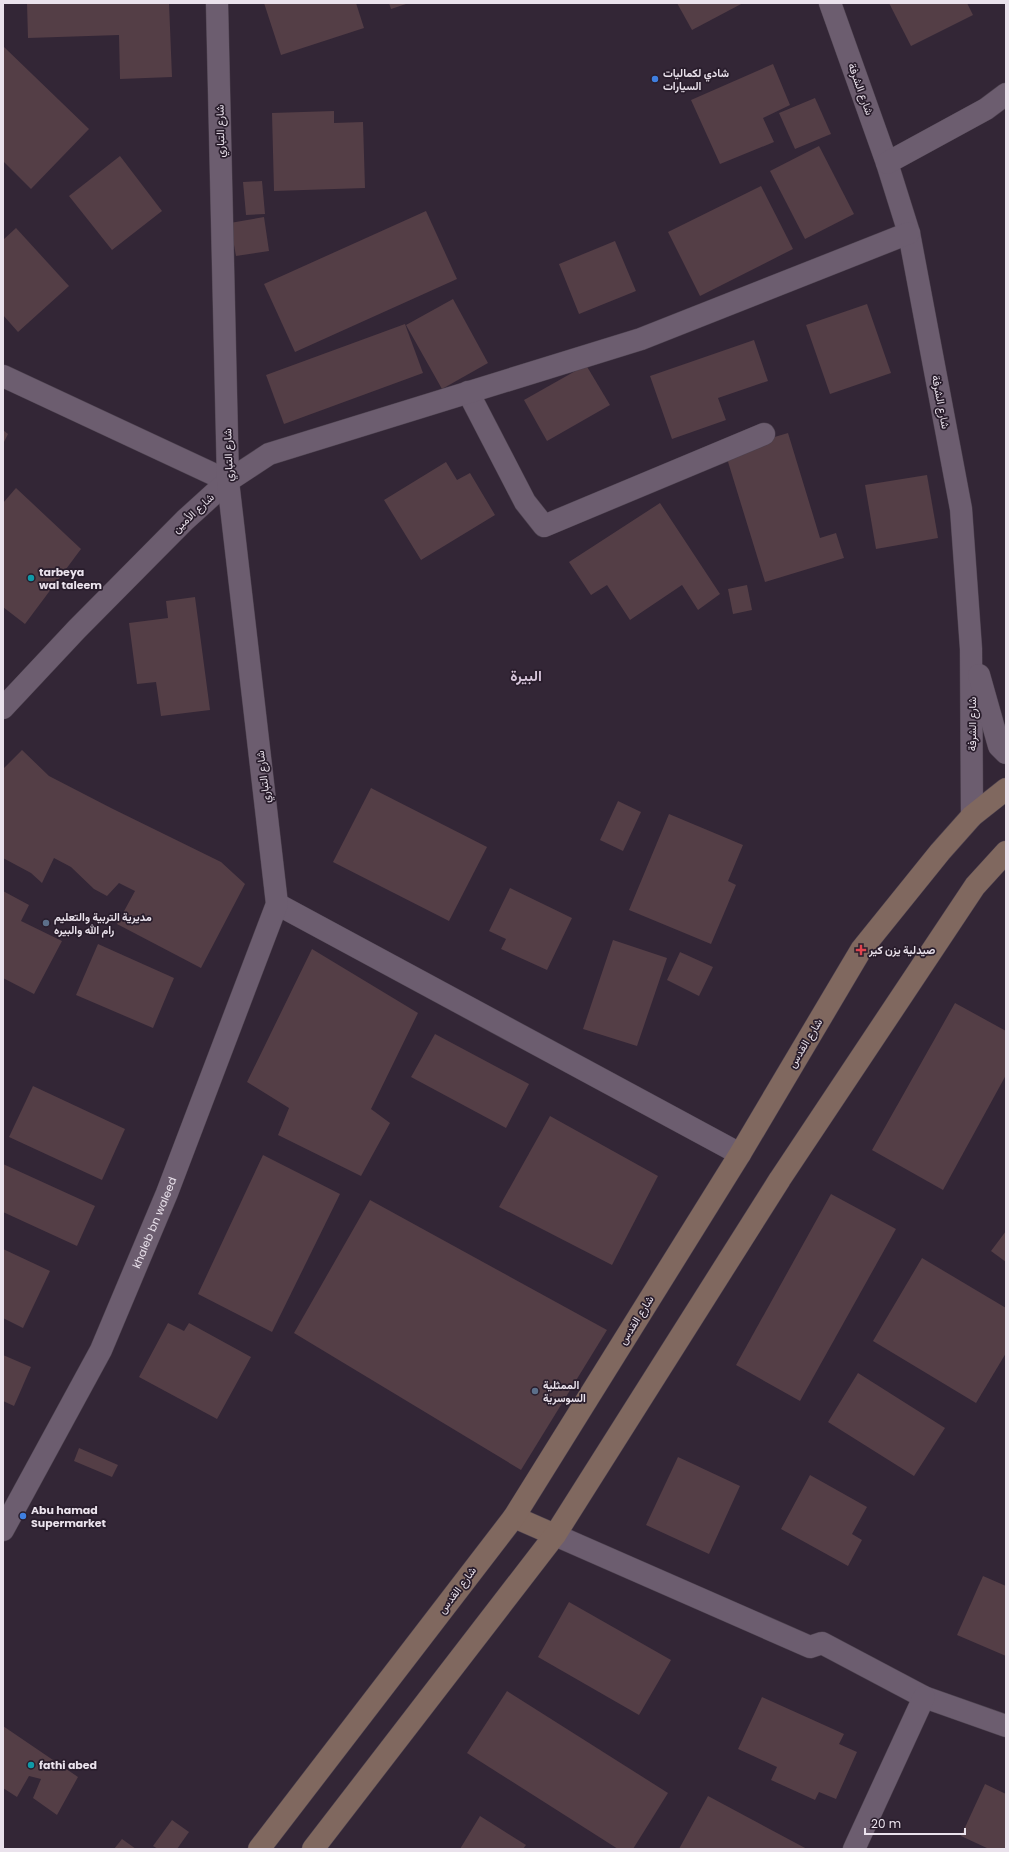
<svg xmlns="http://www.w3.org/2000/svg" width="1009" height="1852" viewBox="0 0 1009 1852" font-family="Poppins,Vazirmatn,sans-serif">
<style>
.building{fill:#543e46}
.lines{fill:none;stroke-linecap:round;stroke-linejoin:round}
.minor-casing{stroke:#4d424f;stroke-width:23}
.secondary-casing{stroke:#4d424f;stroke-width:23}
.minor{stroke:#6c5d6f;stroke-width:22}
.secondary{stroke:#80685f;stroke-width:22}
.shop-dot{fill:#3f7fe0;stroke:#291d2c;stroke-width:1.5}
.culture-dot{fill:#0f9aa8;stroke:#291d2c;stroke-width:1.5}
.service-dot{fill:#5c6f8a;stroke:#291d2c;stroke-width:1.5}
.health-dot{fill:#e0444e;stroke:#291d2c;stroke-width:1.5}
.labels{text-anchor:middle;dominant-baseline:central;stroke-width:3.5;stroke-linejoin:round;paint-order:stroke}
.poi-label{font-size:11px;font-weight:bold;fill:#eae2ec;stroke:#291d2c;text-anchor:start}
.street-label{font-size:11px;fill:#eae2ec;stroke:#291d2c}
.district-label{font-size:15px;font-weight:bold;fill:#d6c5da;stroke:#291d2c}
</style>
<rect width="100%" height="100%" fill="#332636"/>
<g class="building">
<polygon points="27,3 169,3 172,77 120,79 119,35 28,38"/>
<polygon points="264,3 356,3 364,28 281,55"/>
<polygon points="389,3 409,3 391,9"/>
<polygon points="677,3 743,3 692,30"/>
<polygon points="889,3 967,3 973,15 911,46"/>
<polygon points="4,47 89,129 31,189 3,161"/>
<polygon points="773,64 790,105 763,118 774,142 720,164 691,100"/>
<polygon points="815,98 831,134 795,149 779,113"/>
<polygon points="334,111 334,123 363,122 365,188 274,191 272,113"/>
<polygon points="819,146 854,214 805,239 770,171"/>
<polygon points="120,156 162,211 112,250 69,196"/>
<polygon points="262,181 265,214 246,215 243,182"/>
<polygon points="761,186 793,249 700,296 668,232"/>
<polygon points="426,211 457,279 295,352 264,284"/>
<polygon points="264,217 269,251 236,256 230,223"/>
<polygon points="16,228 69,286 18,332 3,315 3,240"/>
<polygon points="615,241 636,291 579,314 559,264"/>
<polygon points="453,299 488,363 442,389 406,325"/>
<polygon points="867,304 891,373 830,394 806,325"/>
<polygon points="405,324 423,373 284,424 266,375"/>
<polygon points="754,340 768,381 718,398 726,420 672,439 650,376"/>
<polygon points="586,365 610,405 547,441 524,400"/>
<polygon points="3,430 8,434 3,444"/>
<polygon points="788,433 820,538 836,533 844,558 765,582 725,452"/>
<polygon points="446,462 457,480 470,473 495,515 421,560 384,500"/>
<polygon points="927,475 938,538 876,549 865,485"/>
<polygon points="16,488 81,549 25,624 3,607 3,503"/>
<polygon points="660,503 720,594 698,610 682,585 630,620 607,585 591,595 569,562"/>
<polygon points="747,585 752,610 733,614 728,589"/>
<polygon points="195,597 210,710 161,716 156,682 137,684 129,623 168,618 166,601"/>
<polygon points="22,750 49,776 111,808 221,862 245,884 201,968 117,924 135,891 119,883 107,896 94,889 71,867 54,858 42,883 31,873 3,858 3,769"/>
<polygon points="371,788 487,847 449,921 333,862"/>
<polygon points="618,801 641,812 623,851 600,840"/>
<polygon points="669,814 743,845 728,881 736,885 711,944 629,910"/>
<polygon points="510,888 572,918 547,970 501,949 506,939 489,931"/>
<polygon points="3,891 29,905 21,921 62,941 34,994 3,978"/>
<polygon points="613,940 667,958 637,1046 583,1029"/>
<polygon points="98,944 174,978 153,1028 76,995"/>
<polygon points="312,949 418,1013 371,1109 390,1123 361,1176 278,1135 289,1108 247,1082"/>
<polygon points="680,952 713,967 699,996 667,980"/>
<polygon points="955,1003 1006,1031 1006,1075 943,1190 872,1150"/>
<polygon points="435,1034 529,1084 506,1128 411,1077"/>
<polygon points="33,1086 125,1129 102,1180 9,1137"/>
<polygon points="550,1116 658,1176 612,1265 499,1207"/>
<polygon points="263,1155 340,1194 272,1332 198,1294"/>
<polygon points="3,1164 95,1206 77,1246 3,1212"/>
<polygon points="831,1194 896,1229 800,1401 736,1365"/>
<polygon points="370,1200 607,1330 521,1470 294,1333"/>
<polygon points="1006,1231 1006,1262 991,1251"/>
<polygon points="3,1249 50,1271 23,1328 3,1318"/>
<polygon points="922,1258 1006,1308 1006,1353 976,1403 873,1341"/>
<polygon points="168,1323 184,1331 189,1323 251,1357 217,1419 139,1377"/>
<polygon points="3,1355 31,1367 14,1406 3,1401"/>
<polygon points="858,1373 945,1428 914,1476 828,1422"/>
<polygon points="79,1448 118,1465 112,1477 74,1461"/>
<polygon points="678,1457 740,1486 709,1554 646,1525"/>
<polygon points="810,1475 867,1507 852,1534 862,1540 848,1566 781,1529"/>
<polygon points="983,1576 1006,1586 1006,1656 957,1635"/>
<polygon points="569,1602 671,1660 639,1715 538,1657"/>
<polygon points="507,1691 668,1793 633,1849 618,1849 467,1753"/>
<polygon points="762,1697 844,1734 839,1744 857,1752 836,1799 819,1792 815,1800 771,1780 777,1767 738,1749"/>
<polygon points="3,1726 78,1777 57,1815 33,1798 41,1779 29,1776 17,1797 3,1788"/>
<polygon points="985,1784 1006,1794 1006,1849 989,1849 961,1836"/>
<polygon points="708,1796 807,1849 679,1849"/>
<polygon points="480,1816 526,1845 523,1849 460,1849"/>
<polygon points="172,1820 189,1832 177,1849 158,1849 153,1846"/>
<polygon points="122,1839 136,1849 114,1849"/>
</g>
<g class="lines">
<g class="minor-casing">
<g id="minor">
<polyline points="830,3 887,163 909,233 961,509 971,649 972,816"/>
<polyline points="887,163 986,109 1006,94"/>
<polyline points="3,376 228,481"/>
<polyline points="468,392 525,502 544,526 764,434"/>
<polyline points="979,675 999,746 1006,753"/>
<polyline points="3,708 77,629 185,520 228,481 269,454 641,339 909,233"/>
<polyline points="277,904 740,1154"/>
<path id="s1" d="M3,1530L101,1350L167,1193L277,904L228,481L217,3"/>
<polyline points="555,1535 810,1647 822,1643 924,1697 1006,1726"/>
<polyline points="854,1849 924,1697"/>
</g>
</g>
<g class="secondary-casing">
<g id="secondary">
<polyline points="514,1517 555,1535"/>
<polyline points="259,1849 514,1517 740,1154 861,950 940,852 972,816 1006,789"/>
<polyline points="313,1849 555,1535 780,1179 975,886 1006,852"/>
</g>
</g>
<use href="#minor" class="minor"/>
<use href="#secondary" class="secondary"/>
</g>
<g class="shop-dot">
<circle cx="655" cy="79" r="4"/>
<circle cx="23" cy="1516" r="4"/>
</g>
<g class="culture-dot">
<circle cx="31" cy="578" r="4"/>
<circle cx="31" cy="1765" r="4"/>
</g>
<g class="service-dot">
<circle cx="46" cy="923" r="4"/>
<circle cx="535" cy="1391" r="4"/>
</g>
<path class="health-dot" d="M859 944h4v4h4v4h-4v4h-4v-4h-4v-4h4z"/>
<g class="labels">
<g class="poi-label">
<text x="663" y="73">شادي لكماليات<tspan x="663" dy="13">السيارات</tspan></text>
<text x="39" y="572">tarbeya<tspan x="39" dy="13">wal taleem</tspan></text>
<text x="54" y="917">مديرية التربية والتعليم<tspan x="54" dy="13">رام الله والبيره</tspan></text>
<text x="869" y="950">صيدلية يزن كير</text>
<text x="543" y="1385">الممثلية<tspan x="543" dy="13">السوسرية</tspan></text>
<text x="31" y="1510">Abu hamad<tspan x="31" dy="13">Supermarket</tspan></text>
<text x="39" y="1765">fathi abed</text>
</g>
<g class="street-label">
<text transform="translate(861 89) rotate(70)">شارع الشرفة</text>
<text transform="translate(220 131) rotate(-91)">شارع التباري</text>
<text transform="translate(941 402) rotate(79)">شارع الشرفة</text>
<text transform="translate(228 455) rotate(-92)">شارع التباري</text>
<text transform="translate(193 513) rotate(-43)">شارع الأمين</text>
<text transform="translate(972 724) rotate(-90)">شارع الشرفة</text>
<text transform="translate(263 777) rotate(-97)">شارع التباري</text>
<text transform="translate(805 1043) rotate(-59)">شارع القدس</text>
<text stroke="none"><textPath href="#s1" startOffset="343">khaleb bn waleed</textPath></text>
<text transform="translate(636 1320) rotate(-58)">شارع القدس</text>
<text transform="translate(457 1590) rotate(-53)">شارع القدس</text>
</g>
<g class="district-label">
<text x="526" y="675">البيرة</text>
</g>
</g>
<rect width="1009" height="1852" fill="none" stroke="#eae2ec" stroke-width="8"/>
<path d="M865 1828v6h100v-6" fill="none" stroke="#eae2ec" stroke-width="2"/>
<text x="871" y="1828" font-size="12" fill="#eae2ec" stroke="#291d2c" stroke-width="3" paint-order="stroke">20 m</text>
</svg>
